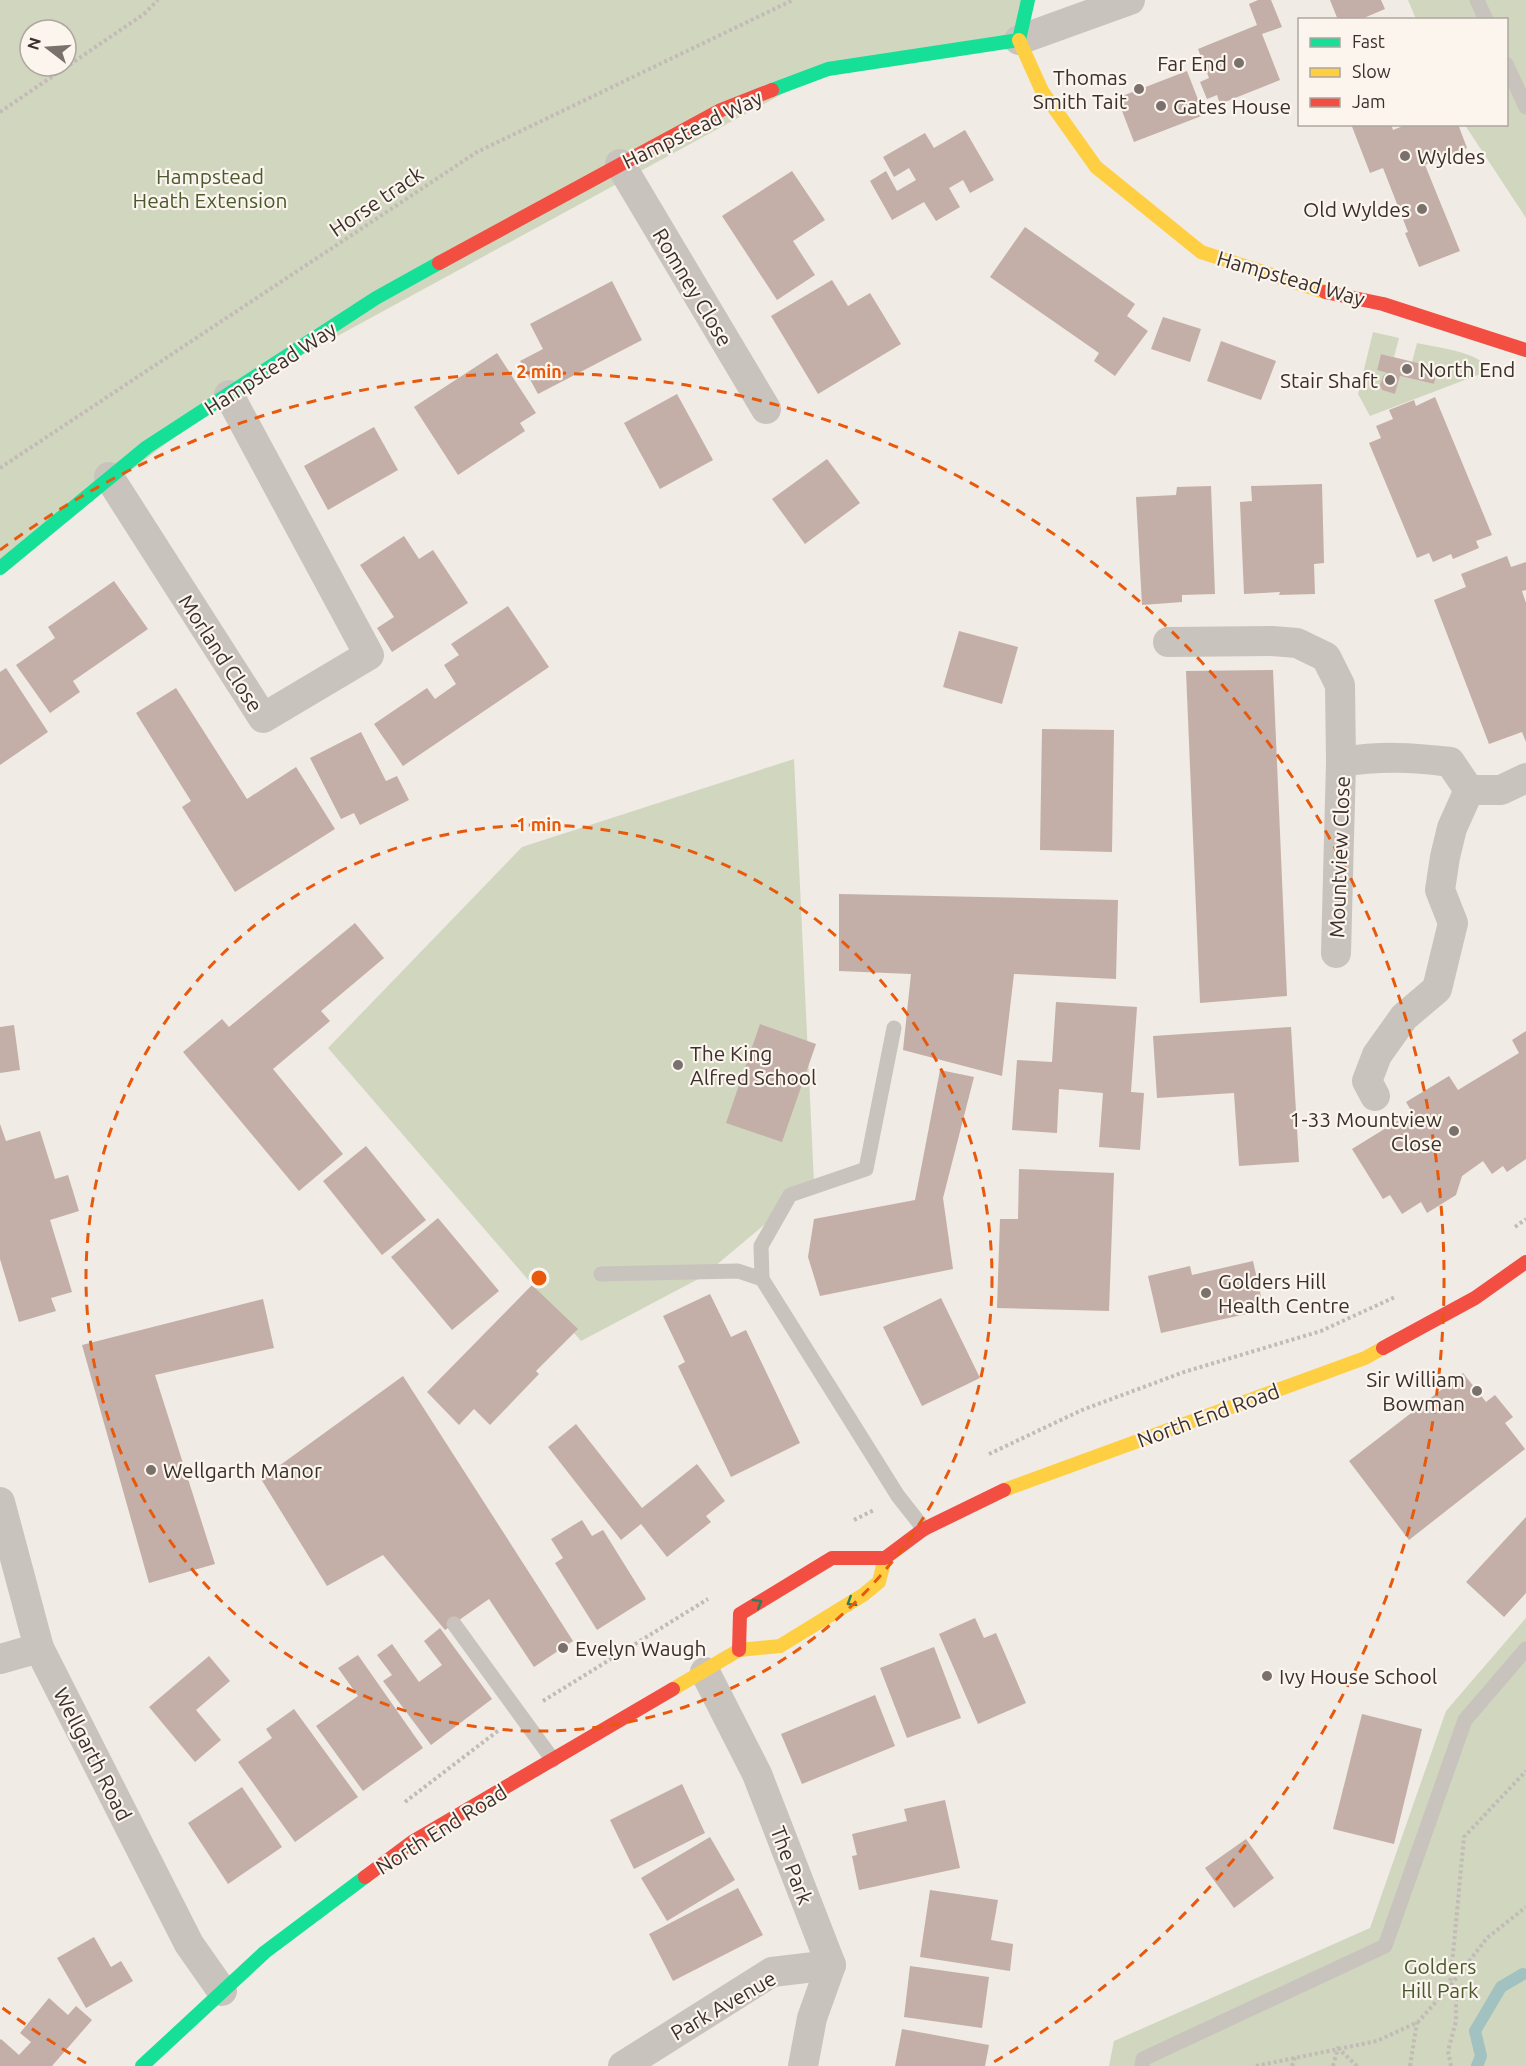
<svg xmlns="http://www.w3.org/2000/svg" width="1526" height="2066" viewBox="0 0 1526 2066" font-family="Ubuntu,sans-serif">
<style>
.green{fill:#d1d6bf;fill-rule:evenodd}
.lines{fill:none;stroke-linecap:round;stroke-linejoin:round}
.stream{stroke:#a1c2c1;stroke-width:12}
.building{fill:#c3afa7}
.path{stroke:#c2bbb6;stroke-width:4;stroke-dasharray:3 3;stroke-linecap:butt}
.lane{stroke:#c9c3be;stroke-width:15}
.street{stroke:#c9c3be;stroke-width:30}
.fast{stroke:#16e098;stroke-width:14}
.slow{stroke:#ffcf43;stroke-width:14}
.jam{stroke:#f24e42;stroke-width:14}
.oneway{stroke:#2a7f5c}
.ring{fill:none;stroke:#e8590c;stroke-width:3;stroke-dasharray:10 8}
.poi-dot{fill:#7a716c;stroke:#fbf5ee;stroke-width:2}
.labels{text-anchor:middle;dominant-baseline:central;stroke-width:4.5;stroke-linejoin:round;paint-order:stroke}
.poi-label{font-size:21px;fill:#3b302b;stroke:#fbf5ee;text-anchor:start}
.street-label{font-size:21px;fill:#3b302b;stroke:#fbf5ee}
.park-label{font-size:21px;fill:#4a5a2e;stroke:#fbf5ee}
.centre{fill:#e8590c;stroke:#fbf5ee;stroke-width:3}
.ring-label{font-size:18px;text-anchor:middle;font-weight:bold;fill:#e8590c;stroke:#fbf5ee;stroke-width:4.5;stroke-linejoin:round;paint-order:stroke}
</style>
<rect width="100%" height="100%" fill="#f0ebe5"/>
<g class="green">
<path d="M0,0H1028L1019,40L828,69L229,395L0,571ZM30,30H66V66H30Z"/>
<polygon points="1408,0 1526,0 1526,218 1465,125 1506,124 1506,20 1416,19"/>
<path d="M1373,332L1399,338L1394,357L1381,354L1377,370L1387,373C1381,378 1379,383 1383,390L1395,394L1400,376L1434,384L1438,368L1412,362L1417,343C1439,348 1477,351 1491,370L1370,416L1358,394Z"/>
<polygon points="794,759 814,1183 702,1277 581,1341 328,1048 522,847"/>
<polygon points="1526,1618 1526,2066 1109,2066 1114,2041 1370,1928 1446,1711"/>
</g>
<g class="lines">
<polyline class="stream" points="1477,2066 1481,2056 1475,2031 1501,1987 1523,1974"/>
</g>
<g class="building">
<polygon points="1258,0 1271,0 1282,27 1262,34 1280,80 1220,104 1217,95 1207,99 1200,82 1209,78 1198,49 1257,25 1249,4"/>
<polygon points="1330,0 1381,0 1385,9 1359,20 1338,20"/>
<polygon points="1187,71 1204,115 1134,142 1117,98"/>
<polygon points="1351,124 1391,124 1393,130 1408,124 1458,124 1467,148 1425,165 1460,251 1419,267 1405,233 1408,232 1383,168 1370,173"/>
<polygon points="965,130 994,180 970,193 963,180 949,188 960,207 936,221 924,202 892,220 870,181 886,171 897,191 916,180 909,168 894,177 883,157 925,133 934,148"/>
<polygon points="792,171 825,220 793,241 815,275 777,300 722,216"/>
<polygon points="1025,227 1135,304 1127,316 1148,331 1115,376 1094,361 1099,353 990,277"/>
<polygon points="832,280 848,306 870,293 901,344 818,394 771,316"/>
<polygon points="612,281 642,340 538,394 520,361 543,349 530,324"/>
<polygon points="1163,317 1201,329 1190,362 1151,349"/>
<polygon points="1221,341 1276,361 1261,400 1207,381"/>
<polygon points="497,353 536,413 520,423 525,431 458,475 414,407"/>
<polygon points="1381,354 1438,368 1434,384 1400,376 1395,394 1382,390 1380,385 1383,376 1387,373 1377,370"/>
<polygon points="677,394 713,460 660,489 624,423"/>
<polygon points="1435,397 1492,535 1476,541 1479,548 1453,559 1451,554 1433,562 1429,553 1417,558 1369,443 1381,438 1376,426 1393,419 1389,410 1414,400 1416,406"/>
<polygon points="374,427 398,470 328,510 304,466"/>
<polygon points="827,459 860,503 805,544 772,499"/>
<polygon points="1322,484 1324,563 1314,564 1315,594 1279,595 1280,592 1244,594 1240,502 1252,501 1251,486"/>
<polygon points="1211,486 1215,594 1182,595 1182,602 1142,605 1136,497 1176,495 1177,487"/>
<polygon points="404,536 419,559 433,550 468,603 392,652 377,628 394,617 360,565"/>
<polygon points="1507,556 1511,567 1526,562 1526,590 1522,591 1526,603 1526,742 1522,732 1489,744 1434,600 1466,587 1461,574"/>
<polygon points="114,581 148,629 73,681 80,692 50,713 16,665 55,638 48,627"/>
<polygon points="508,606 549,667 403,766 374,724 427,688 435,699 456,684 444,665 459,655 451,644"/>
<polygon points="959,631 1018,647 1002,704 943,687"/>
<polygon points="6,668 48,732 0,765 0,672"/>
<polygon points="1273,670 1287,996 1200,1003 1186,671"/>
<polygon points="176,688 247,799 296,767 335,829 235,892 182,807 191,801 136,713"/>
<polygon points="1042,729 1114,730 1112,852 1040,850"/>
<polygon points="361,732 386,781 397,776 409,800 360,825 354,813 341,819 310,758"/>
<polygon points="839,894 1118,900 1116,979 1014,974 1002,1076 903,1050 911,974 839,971"/>
<polygon points="355,923 384,958 321,1011 330,1021 273,1069 343,1154 299,1191 183,1052 222,1019 229,1027"/>
<polygon points="1056,1002 1137,1007 1131,1092 1144,1093 1140,1150 1099,1147 1103,1093 1059,1089 1057,1133 1012,1130 1017,1060 1052,1062"/>
<polygon points="760,1024 816,1044 782,1142 726,1123"/>
<polygon points="14,1025 20,1070 0,1073 0,1027"/>
<polygon points="1291,1027 1299,1162 1239,1166 1234,1093 1157,1098 1153,1036"/>
<polygon points="1526,1031 1526,1159 1507,1172 1503,1166 1492,1174 1483,1161 1462,1176 1456,1195 1427,1213 1421,1202 1402,1214 1390,1195 1383,1199 1352,1149 1412,1112 1406,1102 1449,1076 1458,1090 1519,1053 1512,1040"/>
<polygon points="940,1070 974,1077 943,1198 953,1269 820,1296 808,1257 814,1219 915,1200"/>
<polygon points="0,1124 6,1141 40,1131 55,1179 68,1175 79,1211 50,1220 72,1292 51,1298 56,1311 19,1322 0,1259"/>
<polygon points="366,1146 426,1220 382,1255 323,1181"/>
<polygon points="1019,1169 1114,1173 1109,1311 997,1308 1000,1219 1018,1219"/>
<polygon points="438,1218 499,1291 452,1330 391,1257"/>
<polygon points="1253,1261 1264,1310 1161,1333 1148,1276 1190,1266 1192,1275"/>
<polygon points="532,1285 578,1329 536,1371 539,1374 490,1425 474,1409 459,1425 427,1392"/>
<polygon points="710,1294 731,1337 746,1330 800,1443 731,1477 678,1366 685,1362 663,1316"/>
<polygon points="941,1298 980,1378 922,1406 883,1327"/>
<polygon points="263,1299 274,1348 155,1375 215,1564 149,1583 82,1345"/>
<polygon points="1463,1373 1486,1402 1495,1395 1513,1417 1505,1423 1525,1449 1409,1540 1349,1461"/>
<polygon points="403,1376 573,1641 534,1667 489,1599 445,1630 383,1555 327,1586 261,1479"/>
<polygon points="576,1424 642,1508 697,1464 725,1501 706,1516 711,1522 667,1557 641,1524 621,1540 548,1447"/>
<polygon points="1526,1517 1526,1593 1504,1617 1466,1582"/>
<polygon points="582,1520 592,1536 603,1530 646,1599 597,1630 555,1563 563,1558 551,1539"/>
<polygon points="975,1618 984,1638 996,1633 1026,1703 978,1724 939,1634"/>
<polygon points="440,1628 492,1699 431,1745 383,1681 392,1675 377,1655 392,1644 419,1682 442,1665 424,1641"/>
<polygon points="934,1647 961,1718 907,1738 880,1668"/>
<polygon points="358,1655 423,1748 363,1791 316,1726 358,1696 338,1668"/>
<polygon points="209,1656 230,1681 196,1710 221,1740 195,1762 149,1707"/>
<polygon points="875,1695 895,1746 802,1784 781,1734"/>
<polygon points="294,1709 358,1797 295,1842 238,1762 272,1738 266,1729"/>
<polygon points="1362,1714 1422,1729 1394,1844 1333,1829"/>
<polygon points="682,1784 705,1833 634,1869 610,1820"/>
<polygon points="242,1787 282,1847 228,1884 188,1823"/>
<polygon points="945,1800 960,1868 859,1890 852,1856 857,1855 852,1834 907,1821 904,1809"/>
<polygon points="710,1837 735,1880 667,1921 641,1878"/>
<polygon points="1246,1839 1274,1878 1234,1908 1205,1868"/>
<polygon points="738,1888 763,1935 673,1981 649,1934"/>
<polygon points="930,1890 998,1900 991,1940 1013,1944 1010,1971 920,1957"/>
<polygon points="94,1937 111,1967 121,1961 133,1981 86,2008 57,1958"/>
<polygon points="910,1966 989,1977 982,2028 904,2017"/>
<polygon points="49,1998 68,2015 76,2006 92,2020 52,2066 0,2066 0,2040 1,2039 19,2055 31,2042 20,2033"/>
<polygon points="902,2029 989,2045 985,2066 895,2066"/>
</g>
<g class="lines">
<g class="path">
<polyline points="0,112 144,14 158,0"/>
<polyline points="0,468 477,152 793,0"/>
<polyline points="1515,1227 1526,1219"/>
<polyline points="989,1454 1082,1410 1184,1372 1321,1331 1395,1297"/>
<polyline points="854,1520 874,1510"/>
<polyline points="543,1701 708,1599"/>
<polyline points="405,1802 499,1730"/>
<polyline points="1256,2066 1377,2041 1418,2022 1450,1986 1464,1837 1526,1771"/>
<polyline points="1292,2066 1295,2057"/>
<polyline points="1333,2066 1338,2048 1357,2066"/>
<polyline points="1410,2066 1417,2022"/>
<polyline points="1451,2066 1448,2051 1456,2021 1456,1999 1450,1986 1487,1938 1526,1907"/>
</g>
<g class="lane">
<polyline points="1477,0 1486,20"/>
<polyline points="1506,64 1526,107"/>
<polyline points="894,1028 866,1169 790,1195 761,1246 762,1279 898,1496 924,1529"/>
<polyline points="601,1274 738,1271 762,1279"/>
<polyline points="454,1624 553,1760"/>
<polyline points="1142,2066 1143,2059 1385,1946 1465,1720 1526,1649"/>
</g>
<g class="street">
<polyline points="1019,40 1130,0"/>
<polyline points="620,164 766,409"/>
<polyline points="109,477 263,718 369,655 229,395"/>
<polyline points="1168,642 1272,641 1297,643 1326,657 1340,685 1341,762 1336,953"/>
<path d="M1341,762C1380,756 1411,757 1450,762L1469,790"/>
<polyline points="1375,1096 1367,1081 1377,1055 1404,1017 1437,989 1453,923 1440,890 1445,857 1452,828 1469,790 1501,790 1526,778"/>
<polyline points="0,1502 39,1648 189,1944 222,1991"/>
<polyline points="0,1659 39,1648"/>
<polyline points="705,1672 757,1774 831,1965 812,2018 803,2066"/>
<polyline points="623,2066 772,1972 831,1965"/>
</g>
<g class="fast">
<polyline points="1019,40 1028,0"/>
<polyline points="772,90 828,69 1019,40"/>
<polyline points="0,568 147,447 376,298 439,263"/>
<polyline points="142,2066 265,1952 365,1877"/>
</g>
<g class="slow">
<polyline points="1019,40 1042,91 1096,167 1201,252 1325,292"/>
<polyline points="1004,1490 1365,1358 1383,1348"/>
<polyline points="673,1689 739,1650 780,1646 863,1595 879,1582 885,1558"/>
</g>
<g class="jam">
<polyline points="439,263 721,110 772,90"/>
<polyline points="1325,292 1383,304 1526,350"/>
<polyline points="1383,1348 1475,1298 1526,1262"/>
<polyline points="739,1650 740,1614 832,1558 885,1558 924,1529 1004,1490"/>
<polyline points="365,1877 412,1842 673,1689"/>
</g>
</g>
<defs><path id="oneway-chevron" d="M-2-3.5L2.5 0L-2 3.5" fill="none" stroke-width="1.6" stroke-linecap="round" stroke-linejoin="round" transform="scale(1.5)"/></defs>
<g class="oneway">
<use href="#oneway-chevron" transform="translate(851 1602) rotate(148)"/>
<use href="#oneway-chevron" transform="translate(758 1603) rotate(-31)"/>
</g>
<g class="ring">
<circle cx="539" cy="1278" r="453"/>
<path d="M86 2063A906 906 0 0 1 0 2006M0 550A906 906 0 1 1 992 2063"/>
</g>
<g class="poi-dot">
<circle cx="1239" cy="63" r="6"/>
<circle cx="1139" cy="89" r="6"/>
<circle cx="1161" cy="106" r="6"/>
<circle cx="1405" cy="156" r="6"/>
<circle cx="1422" cy="209" r="6"/>
<circle cx="1407" cy="369" r="6"/>
<circle cx="1390" cy="380" r="6"/>
<circle cx="678" cy="1065" r="6"/>
<circle cx="1454" cy="1131" r="6"/>
<circle cx="1206" cy="1293" r="6"/>
<circle cx="1477" cy="1391" r="6"/>
<circle cx="151" cy="1470" r="6"/>
<circle cx="563" cy="1648" r="6"/>
<circle cx="1267" cy="1676" r="6"/>
</g>
<g class="labels">
<g class="poi-label">
<text x="1227" y="63" text-anchor="end">Far End</text>
<text x="1127" y="77" text-anchor="end">Thomas<tspan x="1127" dy="24">Smith Tait</tspan></text>
<text x="1173" y="106">Gates House</text>
<text x="1417" y="156">Wyldes</text>
<text x="1410" y="209" text-anchor="end">Old Wyldes</text>
<text x="1419" y="369">North End</text>
<text x="1378" y="380" text-anchor="end">Stair Shaft</text>
<text x="690" y="1053">The King<tspan x="690" dy="24">Alfred School</tspan></text>
<text x="1442" y="1119" text-anchor="end">1-33 Mountview<tspan x="1442" dy="24">Close</tspan></text>
<text x="1218" y="1281">Golders Hill<tspan x="1218" dy="24">Health Centre</tspan></text>
<text x="1465" y="1379" text-anchor="end">Sir William<tspan x="1465" dy="24">Bowman</tspan></text>
<text x="163" y="1470">Wellgarth Manor</text>
<text x="575" y="1648">Evelyn Waugh</text>
<text x="1279" y="1676">Ivy House School</text>
</g>
<g class="street-label">
<text transform="translate(692 129) rotate(-26)">Hampstead Way</text>
<text transform="translate(376 201) rotate(-34)">Horse track</text>
<text transform="translate(1291 278) rotate(16)">Hampstead Way</text>
<text transform="translate(693 287) rotate(59)">Romney Close</text>
<text transform="translate(270 368) rotate(-33)">Hampstead Way</text>
<text transform="translate(221 653) rotate(57)">Morland Close</text>
<text transform="translate(1339 857) rotate(-88)">Mountview Close</text>
<text transform="translate(1208 1415) rotate(-20)">North End Road</text>
<text transform="translate(93 1754) rotate(63)">Wellgarth Road</text>
<text transform="translate(441 1829) rotate(-32)">North End Road</text>
<text transform="translate(792 1865) rotate(69)">The Park</text>
<text transform="translate(723 2005) rotate(-30)">Park Avenue</text>
</g>
<g class="park-label">
<text x="210" y="176">Hampstead<tspan x="210" dy="24">Heath Extension</tspan></text>
<text x="1440" y="1966">Golders<tspan x="1440" dy="24">Hill Park</tspan></text>
</g>
</g>
<circle cx="539" cy="1278" r="9" class="centre"/>
<g class="ring-label">
<text x="539" y="378">2 min</text>
<text x="539" y="831">1 min</text>
</g>
<rect x="1298" y="18" width="210" height="108" fill="#fbf5ee" stroke="#aea6a0" stroke-width="1.5"/>
<rect x="1310" y="38" width="30" height="9" fill="#16e098" stroke="#aea6a0" stroke-width="1.5"/>
<text x="1352" y="48" font-size="18" fill="#3b302b">Fast</text>
<rect x="1310" y="68" width="30" height="9" fill="#ffcf43" stroke="#aea6a0" stroke-width="1.5"/>
<text x="1352" y="78" font-size="18" fill="#3b302b">Slow</text>
<rect x="1310" y="98" width="30" height="9" fill="#f24e42" stroke="#aea6a0" stroke-width="1.5"/>
<text x="1352" y="108" font-size="18" fill="#3b302b">Jam</text>
<g transform="translate(48 48) rotate(287)"><circle r="28" fill="#fbf5ee" stroke="#aea6a0" stroke-width="1.5"/>
<path d="M0-4.5L10 22L0 15L-10 22Z" fill="#7a716c"/>
<text y="-9" font-size="16" font-weight="bold" text-anchor="middle" fill="#3b302b">N</text>
</g>
</svg>
